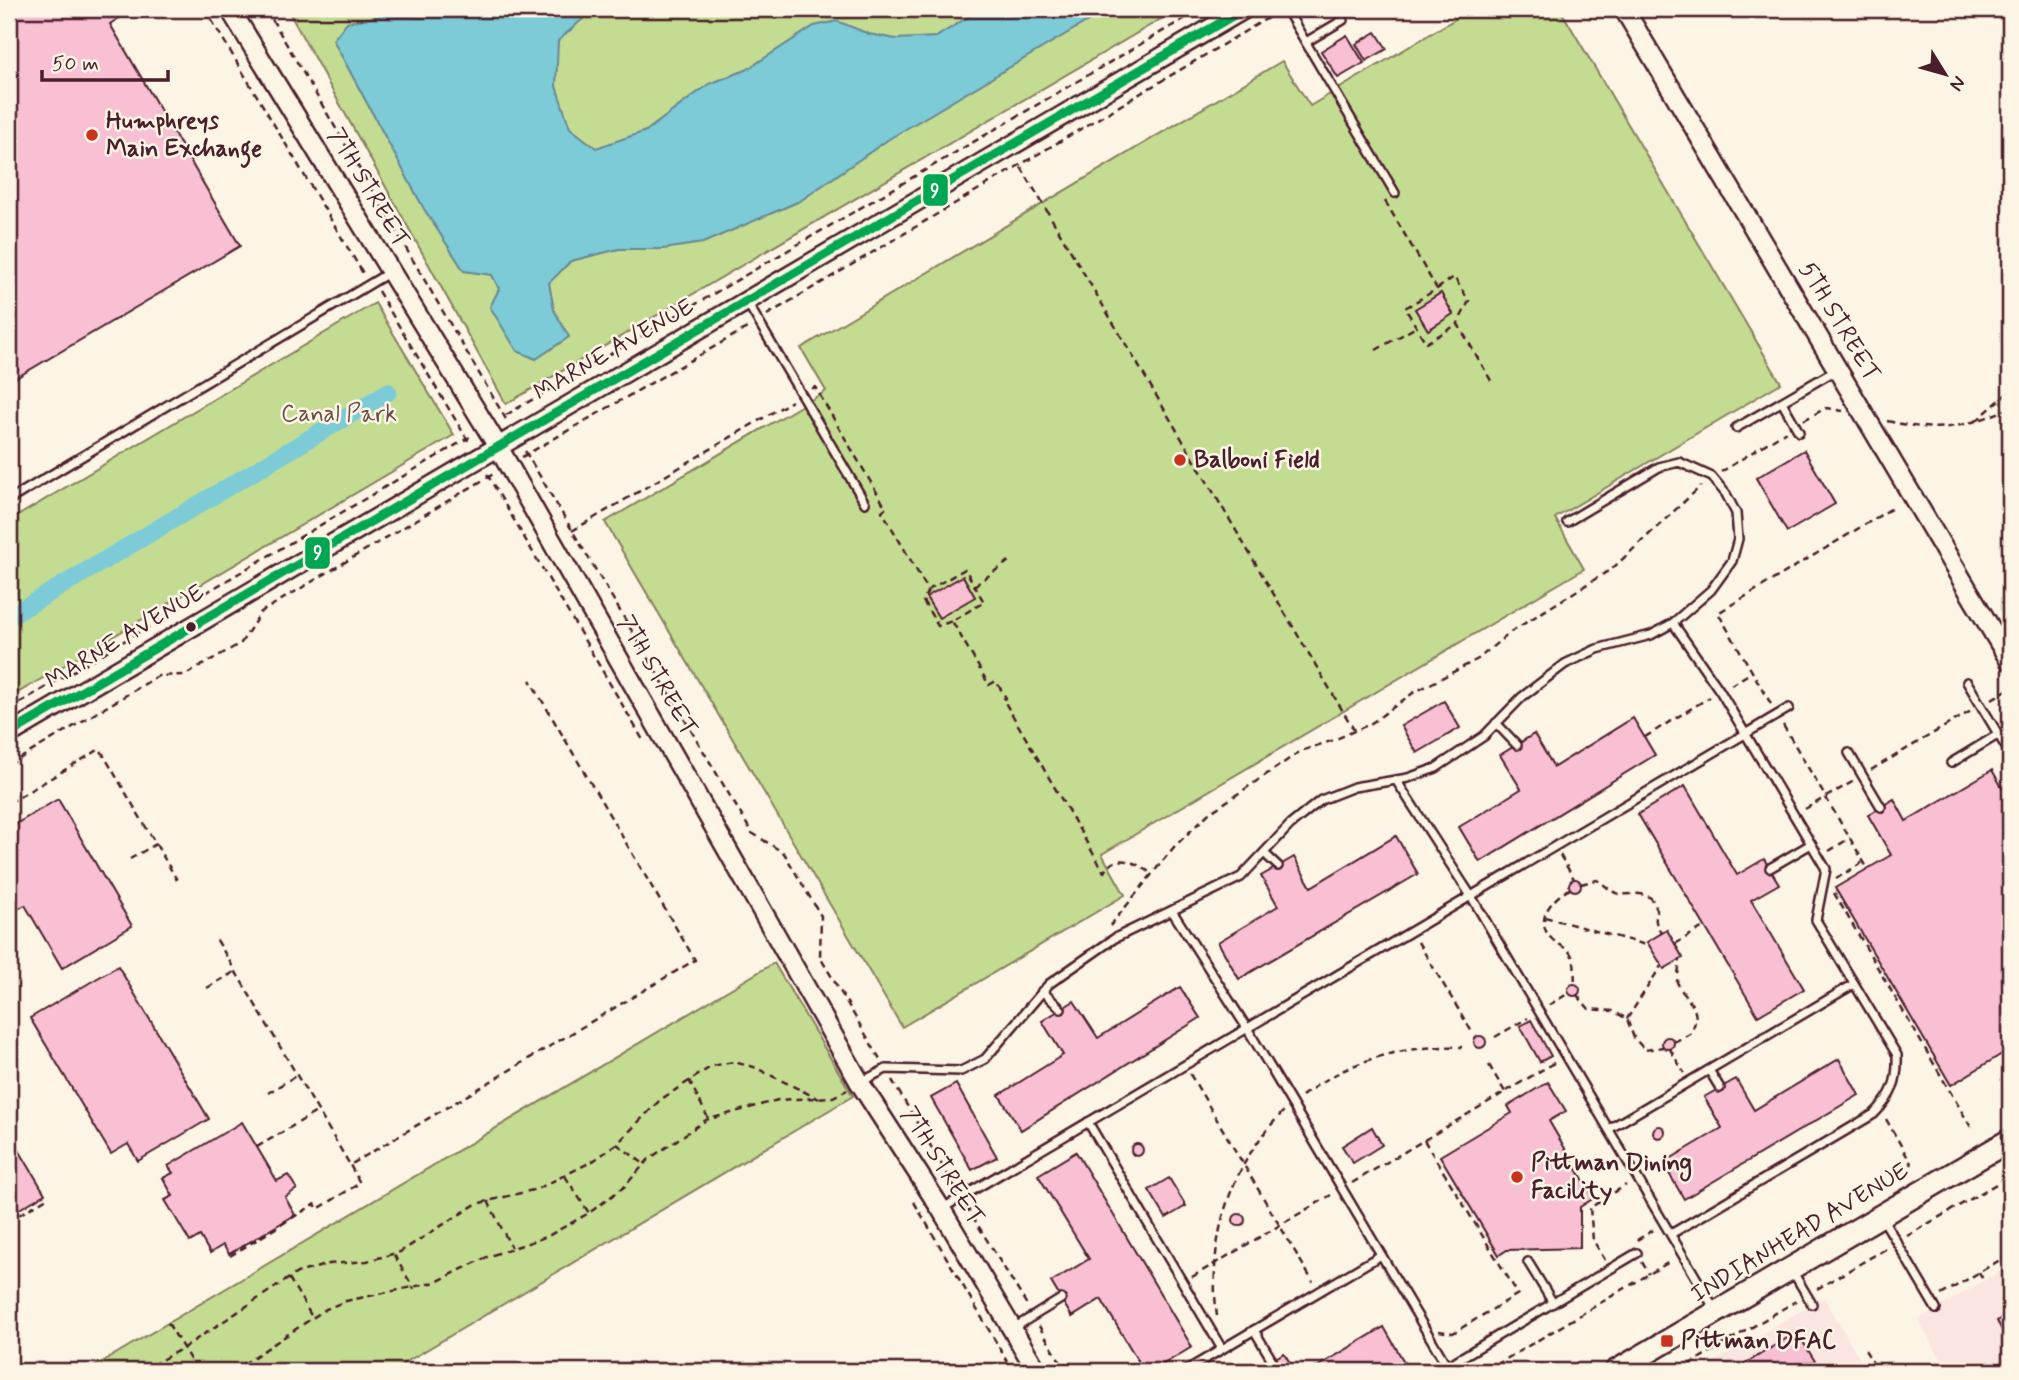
<svg xmlns="http://www.w3.org/2000/svg" width="2019" height="1380" viewBox="0 0 2019 1380" font-family="Mynerve,sans-serif">
<style>
.built{fill:#fbe5e0}
.green{fill:#c4dc92;stroke:#877e5e;stroke-width:2}
.water{fill:#7bcbd7;stroke:#678692;stroke-width:2}
.lines{fill:none;stroke-linecap:round;stroke-linejoin:round}
.canal{stroke:#7bcbd7;stroke-width:18}
.building{fill:#f9c0d3;stroke:#4a1f2b;stroke-width:2}
.service-casing{stroke:#4a1f2b;stroke-width:12}
.tertiary-casing{stroke:#4a1f2b;stroke-width:23}
.secondary-casing{stroke:#4a1f2b;stroke-width:26}
.path{stroke:#4a1f2b;stroke-width:2.5;stroke-dasharray:7 5;stroke-linecap:butt}
.service{stroke:#fcf5e5;stroke-width:7}
.tertiary{stroke:#fcf5e5;stroke-width:18}
.secondary{stroke:#fcf5e5;stroke-width:21}
.bus-1-casing{stroke:#fcf5e5;stroke-width:14}
.bus-1{stroke:#00a651;stroke-width:9}
.poi-dot{fill:#c8321e;stroke:#fcf5e5;stroke-width:2.5}
.bus-dot{fill:#4a1f2b;stroke:#fcf5e5;stroke-width:2.5}
.labels{text-anchor:middle;dominant-baseline:central;stroke-width:5;stroke-linejoin:round;paint-order:stroke}
.poi-label{font-size:24px;font-weight:bold;fill:#4a1f2b;stroke:#fcf5e5;text-anchor:start}
.street-label{font-size:24px;fill:#4a1f2b;stroke:#fcf5e5}
.park-label{font-size:24px;fill:#684e45;stroke:#fcf5e5}
.line-badge{stroke:#fcf5e5;stroke-width:2.5}
.badge-label{font-size:19px;text-anchor:middle;font-weight:bold;fill:#fff}
</style>
<rect width="100%" height="100%" fill="#fcf5e5"/>
<filter id="ink" filterUnits="userSpaceOnUse"><feTurbulence type="fractalNoise" baseFrequency=".0143" numOctaves="2"/><feDisplacementMap in="SourceGraphic" scale="14" xChannelSelector="R" yChannelSelector="G"/><feConvolveMatrix kernelMatrix="1 2 1 2 8 2 1 2 1" color-interpolation-filters="sRGB"/></filter>
<g filter="url(#ink)">
<g class="built">
<polygon points="2010,1265 2010,1371 1948,1371 1918,1320"/>
<polygon points="1824,1297 1867,1371 1698,1371"/>
</g>
<g class="green">
<polygon points="340,9 1178,9 506,404 290,14"/>
<polygon points="1472,9 1560,9 1781,383 1555,518 1584,569 1102,854 1125,895 902,1027 605,522 826,391 801,348 1282,61 1310,106"/>
<polygon points="375,303 454,435 9,698 9,521"/>
<polygon points="774,963 853,1096 391,1371 87,1371"/>
</g>
<polygon class="water" points="452,9 594,9 558,41 556,86 570,128 596,148 646,131 709,84 746,70 814,26 837,21 869,34 896,39 936,37 981,9 1108,9 889,139 800,201 703,243 663,249 619,249 571,261 549,283 554,310 569,337 536,359 517,351 490,307 499,289 492,275 464,271 424,209 333,40 347,22 386,15 424,18"/>
<g class="lines">
<polyline class="canal" points="9,617 388,392"/>
</g>
<g class="building">
<polygon points="9,9 133,9 110,24 240,246 9,382"/>
<polygon points="1376,32 1387,49 1366,61 1356,44"/>
<polygon points="1347,35 1364,63 1338,78 1321,51"/>
<polygon points="1441,293 1453,314 1428,330 1415,309"/>
<polygon points="1804,450 1835,504 1787,532 1756,478"/>
<polygon points="963,576 975,597 939,618 926,597"/>
<polygon points="1444,701 1460,728 1417,753 1401,726"/>
<polygon points="1633,718 1655,755 1480,862 1459,827 1521,789 1500,755 1534,734 1554,767"/>
<polygon points="1992,770 2010,801 2010,1049 1951,1085 1835,888 1891,855 1868,815 1894,799 1906,821"/>
<polygon points="1685,786 1737,875 1764,859 1779,884 1751,900 1804,989 1758,1016 1638,814"/>
<polygon points="58,799 132,926 62,968 25,905 9,914 9,828"/>
<polygon points="1396,836 1418,874 1239,979 1218,942 1278,906 1261,876 1294,857 1311,887"/>
<circle cx="1575" cy="885" r="6"/>
<polygon points="1667,930 1683,958 1664,969 1647,942"/>
<polygon points="118,966 209,1119 138,1161 128,1144 111,1154 30,1018"/>
<circle cx="1574" cy="990" r="6"/>
<polygon points="1180,987 1200,1018 1021,1130 999,1095 1063,1055 1042,1021 1074,1001 1098,1038"/>
<polygon points="1531,1020 1551,1056 1540,1062 1520,1026"/>
<circle cx="1480" cy="1042" r="6"/>
<circle cx="1668" cy="1043" r="6"/>
<polygon points="1839,1059 1859,1095 1684,1199 1663,1163 1722,1128 1704,1097 1736,1079 1754,1110"/>
<polygon points="1548,1082 1566,1111 1549,1121 1594,1198 1580,1207 1580,1248 1507,1250 1499,1255 1440,1156 1512,1113 1508,1106"/>
<polygon points="956,1084 997,1157 972,1170 931,1098"/>
<polygon points="242,1122 277,1181 288,1175 297,1189 285,1197 295,1215 229,1254 223,1245 210,1253 200,1236 190,1242 165,1200 173,1196 163,1178 173,1173 168,1166"/>
<circle cx="1659" cy="1132" r="6"/>
<polygon points="1372,1127 1382,1145 1353,1163 1342,1146"/>
<polygon points="9,1133 45,1194 9,1215"/>
<circle cx="1137" cy="1150" r="6"/>
<polygon points="1076,1152 1192,1347 1152,1371 1144,1371 1101,1299 1072,1317 1051,1282 1089,1259 1038,1175"/>
<polygon points="1169,1178 1186,1206 1166,1218 1149,1190"/>
<circle cx="1239" cy="1220" r="6"/>
<polygon points="2010,1313 2010,1345 1997,1321"/>
<polygon points="1384,1327 1404,1362 1389,1371 1310,1371"/>
<polygon points="1797,1332 1821,1371 1733,1371"/>
<polygon points="1284,1353 1295,1371 1258,1371 1257,1369"/>
</g>
<g class="lines">
<g class="service-casing">
<g id="service">
<polyline points="1286,9 1395,193"/>
<polyline points="1306,42 1343,20"/>
<polyline points="747,302 865,503"/>
<polyline points="1782,402 1799,432"/>
<polyline points="1736,428 1838,369"/>
<polyline points="9,500 390,272"/>
<polyline points="1967,682 2010,754"/>
<polyline points="1496,723 1517,745"/>
<polyline points="1849,753 1881,807"/>
<polyline points="1951,763 1999,734"/>
<polyline points="1396,780 1471,896 1714,1308"/>
<polyline points="1265,854 1278,866"/>
<polyline points="1770,868 1811,844"/>
<polyline points="1172,911 1247,1028 1450,1371"/>
<polyline points="1042,991 1061,1009"/>
<polyline points="1709,1070 1720,1088"/>
<polyline points="861,1082 886,1069 961,1071 985,1059 1049,984 1115,938 1241,877 1290,825 1321,800 1354,787 1408,778 1436,768 1484,736 1522,697 1565,664 1597,649 1651,635 1673,623 1711,590 1732,561 1738,539 1736,513 1726,494 1712,477 1679,462 1659,467 1567,522"/>
<polyline points="1088,1122 1222,1349"/>
<polyline points="1609,1129 1854,984"/>
<polyline points="943,1208 1789,708"/>
<polyline points="1883,1219 1936,1309"/>
<path d="M1671,1234L1874,1114C1893,1095 1898,1081 1897,1055L1816,920L1826,869L1720,691L1673,623"/>
<polyline points="1528,1262 1553,1303"/>
<polyline points="1793,1272 1812,1304"/>
<polyline points="1012,1329 1061,1299"/>
<polyline points="1254,1330 1272,1360"/>
<polyline points="1447,1366 1637,1253"/>
<polyline points="1185,1371 1381,1255"/>
</g>
</g>
<g class="tertiary-casing">
<g id="tertiary">
<polyline points="230,9 497,445 860,1083 941,1209 1037,1371"/>
<polyline points="1624,9 2010,661"/>
<polyline points="9,734 1244,9"/>
</g>
</g>
<g class="secondary-casing">
<polyline id="secondary" points="1616,1371 2010,1140"/>
</g>
<g class="path">
<polyline points="205,9 364,275"/>
<polyline points="266,9 507,421"/>
<polyline points="1021,167 1354,730"/>
<polyline points="1385,201 1437,289 1405,308 1426,343 1458,324 1493,384"/>
<polyline points="1437,289 1454,277 1469,301 1458,323"/>
<polyline points="378,291 470,444"/>
<polyline points="767,315 1276,13"/>
<polyline points="1376,350 1416,327"/>
<path d="M812,389L815,387L886,508L882,511L928,590L965,569L984,602L952,621L989,685L996,681L1006,698L1003,699L1104,872C1117,851 1137,863 1152,874"/>
<polyline points="506,415 1201,9"/>
<polyline points="1804,420 1826,408 1843,411"/>
<path d="M1887,421C1940,433 1960,429 2010,408"/>
<polyline points="1976,421 2010,391"/>
<polyline points="525,451 752,833 784,853 821,916 820,957 880,1059"/>
<polyline points="522,457 747,328"/>
<polyline points="1721,472 1786,431"/>
<polyline points="487,474 643,740"/>
<polyline points="572,531 792,401"/>
<polyline points="974,586 1012,559"/>
<polyline points="928,590 923,601 938,626 952,621"/>
<polyline points="1731,685 1752,672"/>
<polyline points="1992,699 2010,688"/>
<polyline points="1771,704 1718,613 1894,507"/>
<polyline points="9,709 473,435"/>
<polyline points="1783,725 1868,869"/>
<polyline points="1645,737 1710,697"/>
<polyline points="9,765 158,676 185,675 241,643 261,612 495,473"/>
<polyline points="1871,770 1971,711"/>
<polyline points="9,803 100,749 177,880"/>
<polyline points="1805,809 1854,781"/>
<polyline points="9,815 15,825"/>
<polyline points="1829,851 1850,838"/>
<polyline points="1560,855 1574,879"/>
<polyline points="130,859 156,844"/>
<polyline points="1836,879 1863,862"/>
<path d="M1581,884L1597,880C1604,884 1609,890 1616,893C1628,897 1645,888 1654,902C1660,912 1650,920 1662,933"/>
<path d="M1570,889C1553,897 1533,920 1551,938C1557,945 1568,947 1572,956C1576,964 1574,975 1575,984"/>
<polyline points="1834,893 1972,1129"/>
<polyline points="1545,917 1650,946"/>
<polyline points="1110,926 1174,847 1208,814 1301,751 1334,740 1370,724 1413,693 1478,659 1509,633 1613,568 1701,486"/>
<polyline points="217,940 350,1165 695,960 530,680"/>
<polyline points="1418,942 1472,1032"/>
<polyline points="1675,944 1705,926"/>
<polyline points="207,988 236,971"/>
<polyline points="1577,995 1589,1009 1613,1011 1627,1019 1634,1038 1645,1050 1663,1047"/>
<polyline points="1549,1005 1569,993"/>
<polyline points="1627,1019 1661,966"/>
<polyline points="1495,1037 1528,1018"/>
<path d="M1674,1042L1690,1034C1705,1007 1686,1003 1677,982L1680,960"/>
<polyline points="1670,1049 1684,1073"/>
<polyline points="1489,1065 1505,1092"/>
<polyline points="1190,1074 1313,1282"/>
<polyline points="689,1080 708,1118"/>
<polyline points="892,1080 956,1189"/>
<polyline points="268,1093 297,1075"/>
<path d="M1302,1096C1351,1059 1403,1045 1462,1047"/>
<polyline points="1886,1119 1912,1165"/>
<polyline points="1424,1140 1518,1294 1453,1333 1439,1331"/>
<polyline points="617,1144 644,1164"/>
<polyline points="257,1147 318,1111"/>
<polyline points="565,1176 589,1213"/>
<polyline points="1352,1183 1557,1061"/>
<polyline points="488,1201 511,1247"/>
<polyline points="914,1202 1013,1371"/>
<polyline points="966,1206 1027,1305"/>
<polyline points="9,1221 47,1198"/>
<polyline points="1907,1236 2010,1176"/>
<polyline points="1637,1240 1655,1229"/>
<polyline points="394,1255 414,1289"/>
<polyline points="230,1256 315,1204 318,1209 360,1183 350,1165"/>
<polyline points="1605,1260 1593,1240 1590,1208 1626,1185"/>
<polyline points="1642,1262 1649,1274"/>
<polyline points="1979,1272 1984,1281"/>
<polyline points="1192,1277 1331,1195"/>
<polyline points="289,1278 312,1317"/>
<polyline points="1817,1289 1887,1248"/>
<polyline points="1941,1295 2010,1254"/>
<path d="M1217,1316C1207,1240 1229,1166 1284,1111"/>
<polyline points="168,1323 197,1371"/>
<polyline points="1039,1326 1066,1371"/>
<polyline points="1865,1350 1878,1371"/>
<polyline points="141,1371 183,1348 297,1273 329,1264 367,1261 400,1252 476,1204 537,1189 593,1161 617,1144 660,1100 712,1066 733,1062 754,1067 819,1099"/>
<polyline points="233,1371 326,1309 346,1301 436,1282 487,1257 548,1236 589,1213 624,1187 649,1159 706,1120 778,1100 833,1097 847,1090"/>
<polyline points="1486,1371 1671,1261"/>
<polyline points="1678,1371 1796,1301"/>
</g>
<use href="#service" class="service"/>
<use href="#tertiary" class="tertiary"/>
<use href="#secondary" class="secondary"/>
<g class="bus-1-casing">
<polyline id="bus-1" points="9,734 1244,9"/>
</g>
<use href="#bus-1" class="bus-1"/>
</g>
</g>
<g class="poi-dot">
<circle cx="92" cy="135" r="7"/>
<circle cx="1180" cy="460" r="7"/>
<circle cx="1517" cy="1177" r="7"/>
<rect x="1660" y="1334" width="14" height="14" rx="3.5"/>
</g>
<circle class="bus-dot" cx="191" cy="627" r="6"/>
<g class="labels">
<g class="poi-label">
<text x="106" y="121">Humphreys<tspan x="106" dy="28">Main Exchange</tspan></text>
<text x="1194" y="460">Balboni Field</text>
<text x="1531" y="1163">Pittman Dining<tspan x="1531" dy="28">Facility</tspan></text>
<text x="1681" y="1341">Pittman DFAC</text>
</g>
<g class="street-label">
<text transform="translate(368 188) rotate(59)">7TH STREET</text>
<text transform="translate(1839 322) rotate(59)">5TH STREET</text>
<text transform="translate(614 350) rotate(-30)">MARNE AVENUE</text>
<text transform="translate(125 637) rotate(-31)">MARNE AVENUE</text>
<text transform="translate(657 676) rotate(60)">7TH STREET</text>
<text transform="translate(942 1166) rotate(58)">7TH STREET</text>
<text transform="translate(1800 1233) rotate(-31)">INDIANHEAD AVENUE</text>
</g>
<g class="park-label">
<text x="339" y="414">Canal Park</text>
</g>
</g>
<g class="line-badge">
<rect x="922" y="173" width="27" height="34" rx="7" fill="#00a651"/>
<rect x="304" y="536" width="27" height="34" rx="7" fill="#00a651"/>
</g>
<g class="badge-label">
<text x="935" y="197">9</text>
<text x="318" y="559">9</text>
</g>
<rect width="2019" height="1380" fill="none" stroke="#fcf5e5" stroke-width="35"/>
<rect x="18" y="18" width="1984" height="1345" fill="none" stroke="#4a1f2b" stroke-width="2.5" filter="url(#ink)"/>
<g transform="translate(1945 74) rotate(127)" stroke="#fcf5e5" stroke-width="5" paint-order="stroke">
<path d="M0-5L12 26L0 18L-12 26Z" fill="#4a1f2b"/>
<text y="-10" font-size="19" font-weight="bold" text-anchor="middle" fill="#4a1f2b">N</text>
</g>
<path d="M42 70v10h126v-10" fill="none" stroke="#4a1f2b" stroke-width="3.5"/>
<text x="52" y="70" font-size="21" fill="#4a1f2b" stroke="#fcf5e5" stroke-width="5" paint-order="stroke">50 m</text>
</svg>
